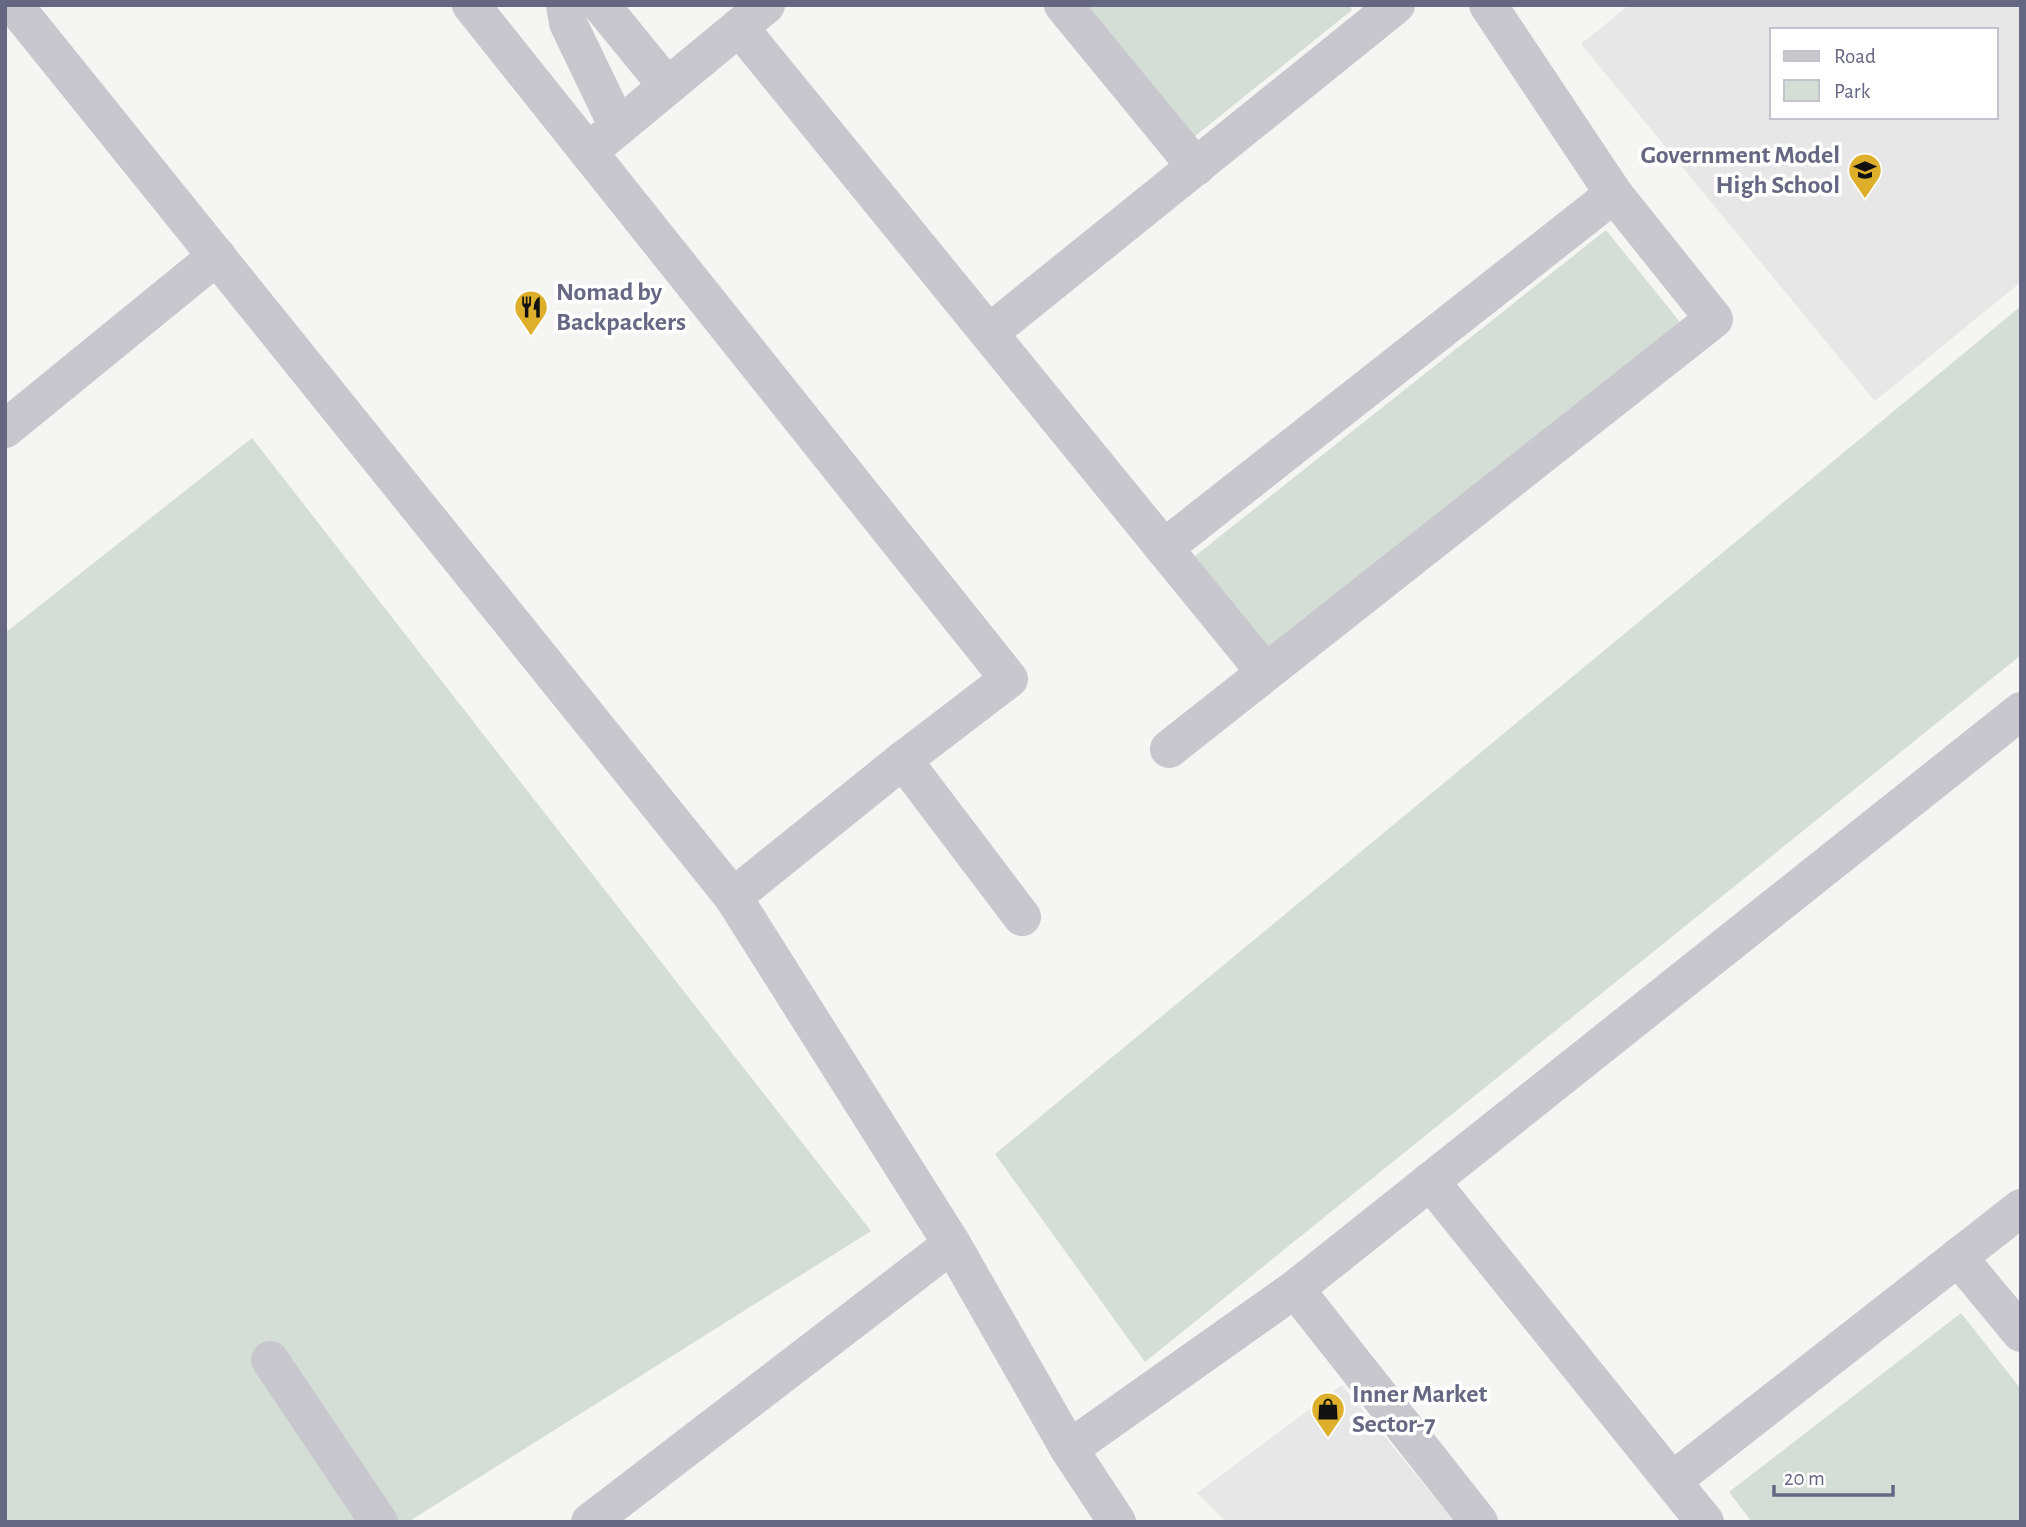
<svg xmlns="http://www.w3.org/2000/svg" width="2026" height="1527" viewBox="0 0 2026 1527" font-family="'Alegreya Sans',sans-serif">
<style>
.built{fill:#e6e7e6;fill-rule:evenodd}
.green{fill:#d4ddd6}
.lines{fill:none;stroke-linecap:round;stroke-linejoin:round}
.minor{stroke:#c7c7cd;stroke-width:38}
.labels{text-anchor:middle;dominant-baseline:central;stroke-width:7;stroke-linejoin:round;paint-order:stroke}
.poi-label{font-size:26px;font-weight:bold;fill:#666883;stroke:#fff;text-anchor:start}
</style>
<rect width="100%" height="100%" fill="#f5f6f3"/>
<g class="built">
<path d="M1629,5H2021V282L1875,401L1581,44ZM1772,30H1996V117H1772Z"/>
<polygon points="1342,1385 1455,1522 1226,1522 1197,1493"/>
</g>
<g class="green">
<polygon points="1087,5 1349,5 1352,10 1194,137"/>
<polygon points="1606,230 1680,322 1268,648 1195,556"/>
<polygon points="2021,306 2021,655 1145,1362 995,1154"/>
<polygon points="252,438 871,1231 408,1522 5,1522 5,633"/>
<polygon points="1961,1313 2021,1389 2021,1522 1752,1522 1729,1492"/>
</g>
<g class="lines">
<g class="minor">
<polyline points="14,5 733,897 952,1244 1069,1449 1117,1522"/>
<polyline points="471,5 1009,679 903,760 733,897"/>
<polyline points="565,5 568,23 618,127"/>
<polyline points="601,5 667,86"/>
<polyline points="1063,5 1196,167"/>
<polyline points="1488,5 1614,194"/>
<polyline points="739,27 1265,672"/>
<polyline points="588,152 766,5"/>
<polyline points="989,333 1396,5"/>
<polyline points="5,429 217,256"/>
<polyline points="1164,548 1614,194 1714,319 1169,749"/>
<polyline points="903,760 1022,917"/>
<polyline points="1430,1181 1705,1522"/>
<polyline points="1958,1257 2021,1333"/>
<polyline points="1295,1289 1479,1522"/>
<polyline points="270,1360 379,1522"/>
<polyline points="1069,1449 1295,1289 2021,711"/>
<polyline points="1672,1481 2021,1208"/>
<polyline points="590,1522 952,1244"/>
</g>
</g>
<defs>
<g id="school-pin" transform="scale(1.75)"><path d="M0 17L-7.5 6A9.5 9.5 0 1 1 7.5 6Z" fill="#deaf2b" stroke="#fff"/><path d="M0-5L7-2L0 1L-7-2ZM-4 1L0 2.5L4 1V4Q0 6-4 4Z" fill="#111"/></g>
<g id="restaurant-pin" transform="scale(1.75)"><path d="M0 17L-7.5 6A9.5 9.5 0 1 1 7.5 6Z" fill="#deaf2b" stroke="#fff"/><path d="M-5-6h1v4h1v-4h1v4h1v-4h1v5L-1.5 .5V6h-2V.5L-5-1ZM5-6V6H3V1.5H1.5Q1.5-4 5-6Z" fill="#111"/></g>
<g id="shop-pin" transform="scale(1.75)"><path d="M0 17L-7.5 6A9.5 9.5 0 1 1 7.5 6Z" fill="#deaf2b" stroke="#fff"/><path d="M-5-2.5h2.3a2.7 3.5 0 0 1 5.4 0H5L5.5 6h-11ZM-1.5-2.5h3a1.5 2.3 0 0 0-3 0Z" fill="#111"/></g>
</defs>
<g fill-rule="evenodd">
<use href="#school-pin" x="1865" y="170"/>
<use href="#restaurant-pin" x="531" y="307"/>
<use href="#shop-pin" x="1328" y="1409"/>
</g>
<g class="labels">
<g class="poi-label">
<text x="1840" y="155" text-anchor="end">Government Model<tspan x="1840" dy="30">High School</tspan></text>
<text x="556" y="292">Nomad by<tspan x="556" dy="30">Backpackers</tspan></text>
<text x="1352" y="1394">Inner Market<tspan x="1352" dy="30">Sector-7</tspan></text>
</g>
</g>
<rect width="2026" height="1527" fill="none" stroke="#666883" stroke-width="14"/>
<rect x="1770" y="28" width="228" height="91" fill="#ffffff" stroke="#c2c3cd" stroke-width="2"/>
<rect x="1784" y="51" width="35" height="10" fill="#c7c7cd" stroke="#c2c3cd" stroke-width="2"/>
<text x="1834" y="63" font-size="21" fill="#666883">Road</text>
<rect x="1784" y="80" width="35" height="21" fill="#d4ddd6" stroke="#c2c3cd" stroke-width="2"/>
<text x="1834" y="98" font-size="21" fill="#666883">Park</text>
<path d="M1774 1485v10h119v-10" fill="none" stroke="#666883" stroke-width="3.5"/>
<text x="1784" y="1485" font-size="21" fill="#666883" stroke="#ffffff" stroke-width="5" paint-order="stroke">20 m</text>
</svg>
